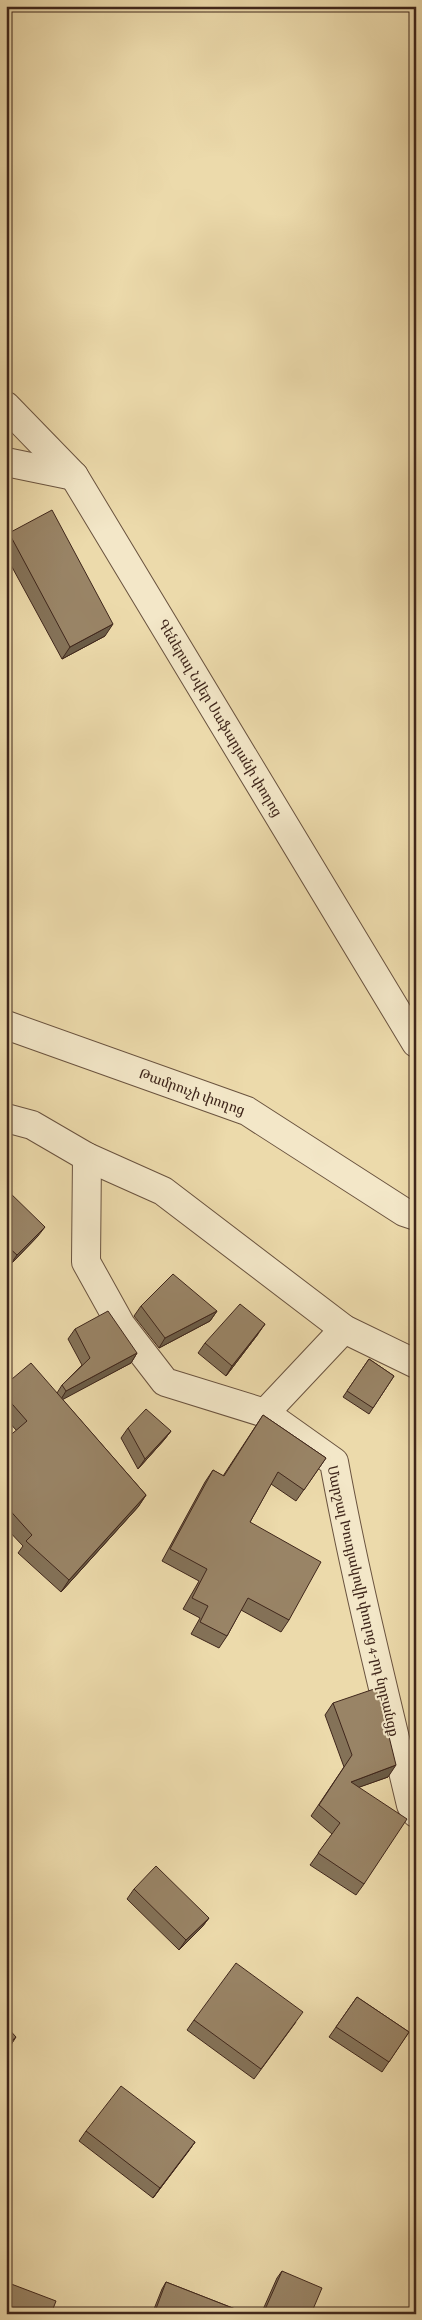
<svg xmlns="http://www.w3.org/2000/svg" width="422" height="2320" viewBox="0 0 422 2320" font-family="Alegreya,'Noto Serif Armenian',serif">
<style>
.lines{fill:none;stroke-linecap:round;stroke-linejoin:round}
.minor-casing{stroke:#6a533f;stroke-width:30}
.tertiary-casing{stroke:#6a533f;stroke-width:30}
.minor{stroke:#f3e7c8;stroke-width:28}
.tertiary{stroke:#f3e7c8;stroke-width:28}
.wall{fill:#847258;stroke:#3f261b}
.shaded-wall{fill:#6b5c47;stroke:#3f261b}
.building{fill:#998466;stroke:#3f261b}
.labels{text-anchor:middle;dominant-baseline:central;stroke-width:4;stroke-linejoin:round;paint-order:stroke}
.street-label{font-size:14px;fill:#3f261b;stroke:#f3e7c8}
</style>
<rect width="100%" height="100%" fill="#ecdaab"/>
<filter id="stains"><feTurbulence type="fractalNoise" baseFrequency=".004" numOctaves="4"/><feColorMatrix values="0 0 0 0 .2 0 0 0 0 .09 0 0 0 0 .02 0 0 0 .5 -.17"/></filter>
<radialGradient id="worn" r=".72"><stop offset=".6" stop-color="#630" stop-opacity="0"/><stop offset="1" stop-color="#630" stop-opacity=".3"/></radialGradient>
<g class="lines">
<g class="minor-casing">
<g id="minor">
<polyline points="6,462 74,476"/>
<polyline points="6,1025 247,1111 404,1212 416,1216"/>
<polyline points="6,1118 32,1125 87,1157 163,1191 344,1329 416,1364"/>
<path d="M87,1157L86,1262L121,1325L165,1382L265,1413L334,1462C355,1577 384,1691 411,1805L416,1813"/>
<polyline points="265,1413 344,1329"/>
</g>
</g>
<g class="tertiary-casing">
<polyline id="tertiary" points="6,406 74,476 416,1043"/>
</g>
<use href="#minor" class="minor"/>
<use href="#tertiary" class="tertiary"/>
</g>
<g class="wall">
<polygon points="9,533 105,636 62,659 6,556 6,538"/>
<polygon points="6,1189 38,1236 10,1265 6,1261"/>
<polygon points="141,1306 217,1311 210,1321 159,1348 134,1316"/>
<polygon points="75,1329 137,1353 131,1363 62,1399 146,1495 138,1507 61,1592 18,1553 23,1546 6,1528 6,1439 17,1431 6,1419 6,1384 57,1393 62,1385 82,1365 68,1339"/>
<polygon points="258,1334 226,1376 198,1353 205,1343"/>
<polygon points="369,1359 394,1376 369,1414 343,1397"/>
<polygon points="263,1415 326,1458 296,1501 271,1484 250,1522 289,1620 281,1632 241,1610 227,1636 219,1648 191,1634 200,1618 183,1609 199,1581 162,1561 205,1482 213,1470 223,1476"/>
<polygon points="128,1428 171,1431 164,1440 138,1469 121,1438"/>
<polygon points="333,1703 388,1777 359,1787 364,1884 356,1895 310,1865 332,1834 311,1816 344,1767 325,1715"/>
<polygon points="134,1889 209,1918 202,1927 179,1950 127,1899"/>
<polygon points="357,1997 409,2032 382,2072 329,2037"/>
<polygon points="194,2020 296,2022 254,2079 187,2030"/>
<polygon points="86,2131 195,2142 153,2198 79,2141"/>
<polygon points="282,2271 311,2314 261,2314 277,2278"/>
<polygon points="166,2282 248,2314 152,2314 162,2289"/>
</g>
<g class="shaded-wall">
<polygon points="113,624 105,636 62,659 70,647"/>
<polygon points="45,1227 38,1236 10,1265 17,1255"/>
<polygon points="217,1311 210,1321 159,1348 165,1338"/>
<polygon points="265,1324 258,1334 226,1376 232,1366"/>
<polygon points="137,1353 131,1363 60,1401 66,1391"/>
<polygon points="171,1431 164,1440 138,1469 145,1459"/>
<polygon points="146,1495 138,1507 61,1592 69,1580"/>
<polygon points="396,1765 388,1777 343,1793 351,1782"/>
<polygon points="209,1918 202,1927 179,1950 186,1940"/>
<polygon points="16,2037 9,2048 6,2050 6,2046"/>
<polygon points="195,2142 188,2152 153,2198 160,2188"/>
</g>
<g class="building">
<polygon points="52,510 113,624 70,647 9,533"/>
<polygon points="6,1189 45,1227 17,1255 6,1245"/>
<polygon points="173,1274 217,1311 165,1338 141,1306"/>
<polygon points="240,1304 265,1324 232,1366 205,1343"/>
<polygon points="108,1311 137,1353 66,1391 62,1385 90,1358 75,1329"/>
<polygon points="369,1359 394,1376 373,1408 347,1391"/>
<polygon points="31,1363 146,1495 69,1580 26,1541 32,1535 6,1506 6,1439 27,1421 6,1397 6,1384"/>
<polygon points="146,1409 171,1431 145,1459 128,1428"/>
<polygon points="263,1415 326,1458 304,1490 278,1472 250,1522 321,1562 289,1620 248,1598 227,1636 200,1622 208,1606 192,1598 207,1569 170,1549 213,1470 224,1476"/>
<polygon points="6,1635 10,1638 6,1642"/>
<polygon points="377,1688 396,1765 351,1782 407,1819 364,1884 318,1853 340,1823 319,1805 352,1755 333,1703"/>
<polygon points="156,1866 209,1918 186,1940 134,1889"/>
<polygon points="236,1963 303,2012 261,2069 194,2020"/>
<polygon points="357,1997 409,2032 389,2062 336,2027"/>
<polygon points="6,2026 16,2037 6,2046"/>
<polygon points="121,2086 195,2142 160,2188 86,2131"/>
<polygon points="282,2271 322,2288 311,2314 263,2314"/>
<polygon points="6,2282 56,2301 51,2314 6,2314"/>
<polygon points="166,2282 248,2314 154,2314"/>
</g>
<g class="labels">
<g class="street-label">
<text transform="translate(220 718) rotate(59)">Գեներալ Նվեր Սաֆարյանի փողոց</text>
<text transform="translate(192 1092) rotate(20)">Թամրուչի փողոց</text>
<text transform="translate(363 1601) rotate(77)">Մարշալ Խուդյակովի փողոց 4-րդ նրբանցք</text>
</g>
</g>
<rect width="422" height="2320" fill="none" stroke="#ecdaab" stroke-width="25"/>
<rect x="8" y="8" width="407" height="2305" fill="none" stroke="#3f261b" stroke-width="2.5"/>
<rect x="12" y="12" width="397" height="2295" fill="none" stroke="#3f261b"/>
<rect width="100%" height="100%" filter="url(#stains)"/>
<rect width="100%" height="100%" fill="url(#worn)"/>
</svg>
